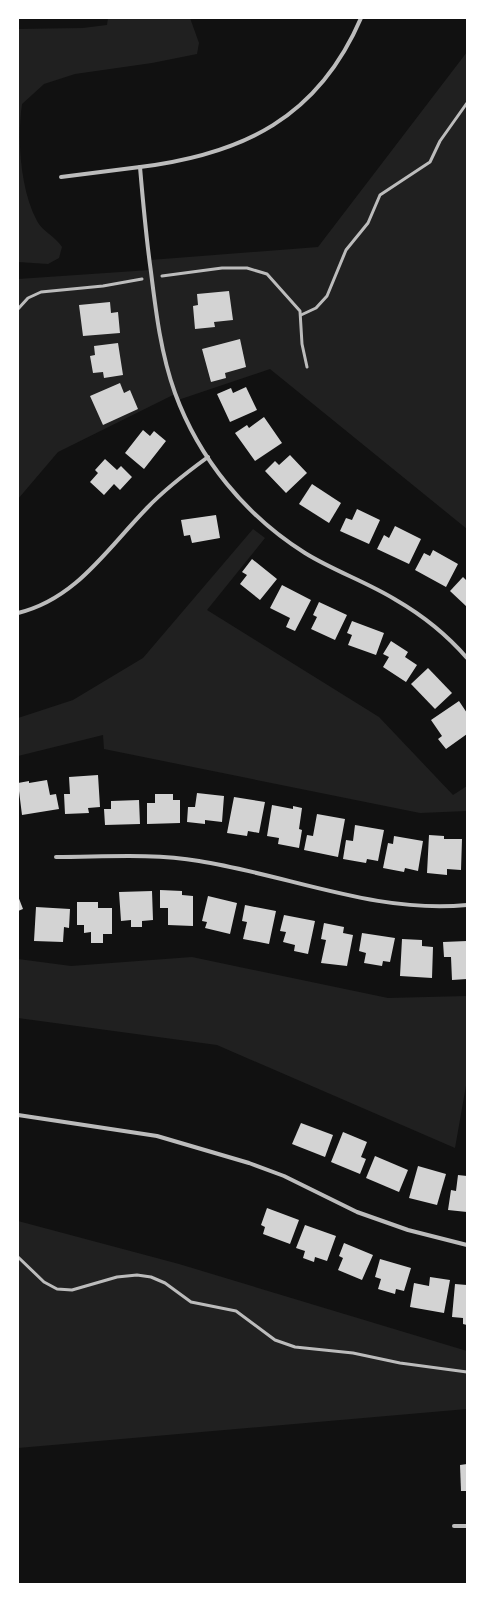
<svg xmlns="http://www.w3.org/2000/svg" width="485" height="1602" viewBox="0 0 485 1602" font-family="Helvetica,sans-serif">
<style>
.green{fill:#202020}
.building{fill:#d3d3d3}
.lines{fill:none;stroke-linecap:round;stroke-linejoin:round}
.service{stroke:#bcbcbc;stroke-width:3}
.minor{stroke:#bcbcbc;stroke-width:4}
</style>
<rect width="100%" height="100%" fill="#111"/>
<g class="green">
<path d="M108,18H190L199,43L197,54L152,63L75,74L44,84L22,104C17,139 20,189 37,221C42,231 56,237 62,247L59,258L48,264L18,262V29L83,28L107,25Z"/>
<polygon points="467,52 467,529 270,369 178,400 175,394 58,452 18,499 18,279 150,270 150,260 318,247"/>
<polygon points="253,529 265,538 207,610 379,717 453,795 467,786 467,811 420,813 104,749 103,735 18,756 18,718 73,700 143,658"/>
<polygon points="192,957 388,998 467,996 467,1080 455,1148 217,1045 18,1018 18,959 71,966"/>
<polygon points="18,1221 179,1264 467,1351 467,1409 18,1448"/>
</g>
<g class="building">
<polygon points="229,291 233,320 214,322 215,327 195,329 193,306 198,305 197,294"/>
<polygon points="110,302 111,313 118,312 120,333 83,336 79,305"/>
<polygon points="240,339 246,367 225,373 226,378 211,382 202,349"/>
<polygon points="118,343 123,375 104,378 103,372 93,373 90,356 95,355 94,346"/>
<polygon points="120,383 124,393 130,390 138,409 103,425 90,396"/>
<polygon points="246,387 257,410 230,422 217,394 231,388 233,393"/>
<polygon points="264,417 282,443 255,461 235,433 247,425 249,428"/>
<polygon points="143,430 150,436 154,431 166,441 144,469 125,453"/>
<polygon points="290,455 307,473 286,493 265,471 275,461 279,465"/>
<polygon points="105,459 117,470 121,466 132,477 120,490 114,484 104,495 90,482 98,473 95,470"/>
<polygon points="312,484 341,503 329,523 299,504"/>
<polygon points="357,509 380,520 369,544 340,531 346,518 352,520"/>
<polygon points="216,515 220,538 192,543 190,535 184,536 181,520"/>
<polygon points="395,526 421,539 409,564 377,549 384,535 389,538"/>
<polygon points="433,550 458,564 446,587 415,570 424,553 430,556"/>
<polygon points="252,559 277,579 260,600 240,584 247,575 242,572"/>
<polygon points="463,577 467,581 467,607 450,591"/>
<polygon points="282,585 311,600 295,631 286,627 290,618 270,608"/>
<polygon points="319,602 347,615 335,640 311,629 317,617 313,615"/>
<polygon points="352,621 384,633 376,655 348,645 352,635 347,633"/>
<polygon points="391,641 408,652 405,657 417,665 406,682 383,667 389,657 383,654"/>
<polygon points="428,668 452,693 435,709 411,684"/>
<polygon points="459,701 467,713 467,734 446,749 438,739 442,736 431,720"/>
<polygon points="98,775 100,807 88,808 89,813 65,814 64,794 70,794 69,777"/>
<polygon points="47,780 50,795 56,794 59,809 22,815 18,783 29,781 29,783"/>
<polygon points="197,793 224,796 222,822 205,820 205,824 187,822 188,807 195,807"/>
<polygon points="155,794 173,794 173,800 180,800 180,823 147,824 147,803 155,803"/>
<polygon points="234,797 265,802 259,833 248,831 247,836 227,833"/>
<polygon points="139,800 140,824 105,825 104,809 111,809 111,801"/>
<polygon points="272,805 293,809 293,806 302,808 299,829 302,830 299,848 278,844 279,838 267,836"/>
<polygon points="317,814 345,819 338,857 304,850 307,835 313,836"/>
<polygon points="355,825 384,830 378,861 367,859 366,863 343,859 346,840 353,841"/>
<polygon points="429,835 444,836 444,839 462,839 461,870 447,869 447,875 427,873"/>
<polygon points="394,836 423,841 418,871 405,868 404,872 383,868 388,843 393,844"/>
<polygon points="160,890 182,891 182,895 193,896 193,926 168,925 168,908 160,908"/>
<polygon points="152,891 153,920 142,921 142,927 131,927 131,920 121,921 119,892"/>
<polygon points="18,896 23,909 18,911"/>
<polygon points="208,896 237,903 230,934 205,928 207,922 202,921"/>
<polygon points="77,902 98,902 98,908 112,908 112,934 103,934 103,943 91,943 91,932 84,933 84,925 77,925"/>
<polygon points="245,905 276,911 269,944 243,939 247,922 242,921"/>
<polygon points="36,907 70,909 69,928 64,927 63,942 34,941"/>
<polygon points="284,915 315,921 308,954 294,951 295,945 283,942 286,932 280,931"/>
<polygon points="324,923 344,927 343,933 353,935 347,966 321,963 326,940 321,939"/>
<polygon points="362,933 395,938 390,962 383,961 382,966 364,963 366,953 359,951"/>
<polygon points="402,939 422,940 422,946 433,947 432,978 400,976"/>
<polygon points="467,941 467,979 452,980 451,957 444,957 443,942"/>
<polygon points="301,1123 333,1135 325,1157 292,1144"/>
<polygon points="343,1132 367,1142 361,1157 366,1159 360,1174 331,1162"/>
<polygon points="375,1156 408,1170 399,1192 366,1178"/>
<polygon points="418,1166 446,1174 437,1205 409,1198"/>
<polygon points="458,1175 467,1176 467,1212 448,1210 451,1190 456,1191"/>
<polygon points="267,1208 299,1220 290,1244 263,1234 265,1227 261,1225"/>
<polygon points="305,1225 336,1236 327,1261 315,1257 314,1262 303,1258 305,1251 296,1248"/>
<polygon points="344,1243 373,1255 362,1280 338,1270 343,1258 339,1256"/>
<polygon points="380,1259 411,1268 404,1291 396,1289 395,1294 378,1289 381,1279 375,1277"/>
<polygon points="430,1277 450,1280 444,1313 410,1307 414,1283 429,1286"/>
<polygon points="455,1284 467,1285 467,1325 463,1324 463,1318 452,1317"/>
<polygon points="467,1464 467,1491 461,1491 460,1465"/>
</g>
<g class="lines">
<g class="service">
<polyline points="162,276 222,268 247,268 267,274 300,311 302,344 307,367"/>
<polyline points="18,309 28,298 41,292 103,286 142,279"/>
<polyline points="301,315 316,308 327,296 346,250 368,223 380,195 430,162 440,141 467,103"/>
<polyline points="18,1257 44,1282 57,1289 72,1290 117,1277 137,1275 151,1277 165,1283 191,1302 236,1311 275,1340 295,1347 353,1353 400,1363 467,1372"/>
</g>
<g class="minor">
<path d="M361,18C318,118 243,154 140,167C143,202 146,237 151,272C156,313 161,354 175,393C199,459 246,516 305,553C334,571 367,582 396,600C422,615 447,635 467,658"/>
<polyline points="61,177 140,167"/>
<path d="M18,613C76,599 107,549 147,508C165,489 186,473 208,457"/>
<path d="M56,857C103,857 152,853 199,861C288,875 376,914 467,905"/>
<polyline points="18,1115 157,1136 249,1163 284,1176 357,1212 408,1230 467,1245"/>
<polyline points="454,1526 467,1526"/>
</g>
</g>
<rect width="485" height="1602" fill="none" stroke="#ffffff" stroke-width="38"/>
</svg>
